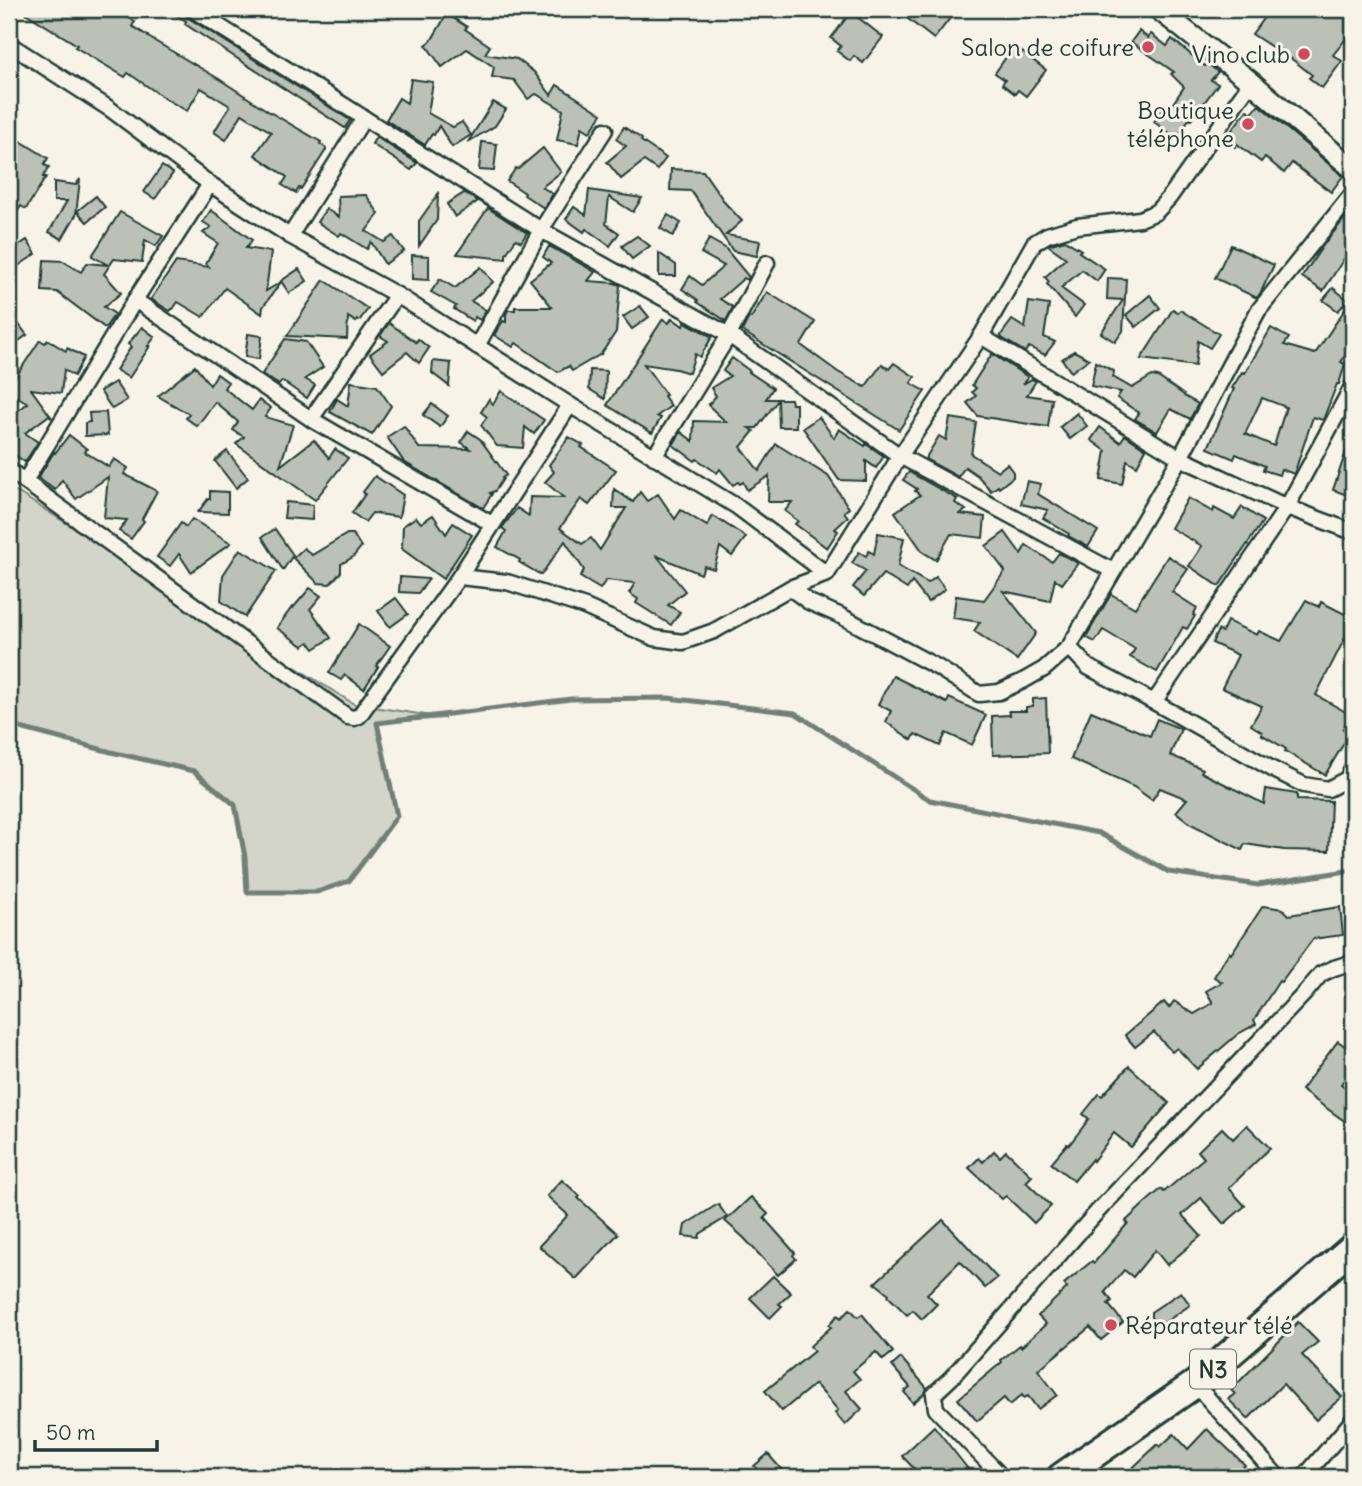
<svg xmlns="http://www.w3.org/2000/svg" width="1362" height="1486" viewBox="0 0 1362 1486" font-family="Delius,sans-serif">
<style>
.green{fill:#d3d5ca;stroke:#79897f;stroke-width:2}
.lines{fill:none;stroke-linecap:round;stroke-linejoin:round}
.stream{stroke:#6f8077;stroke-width:5}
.building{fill:#bbc1b6;stroke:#1f3d34;stroke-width:2;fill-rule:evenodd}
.street-casing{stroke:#1f3d34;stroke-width:19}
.secondary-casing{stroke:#1f3d34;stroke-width:24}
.highway-casing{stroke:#1f3d34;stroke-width:32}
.street{stroke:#f7f3e8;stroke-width:14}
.secondary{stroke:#f7f3e8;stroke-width:19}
.highway{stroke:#f7f3e8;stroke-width:26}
.poi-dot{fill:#d1495b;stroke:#f7f3e8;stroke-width:2.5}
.labels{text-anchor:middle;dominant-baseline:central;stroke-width:6;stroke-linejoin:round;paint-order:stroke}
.shield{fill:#f7f3e8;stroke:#60746a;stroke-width:2}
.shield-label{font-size:23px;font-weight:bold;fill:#1f3d34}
.poi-label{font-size:24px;fill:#1f3d34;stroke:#f7f3e8;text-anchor:end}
</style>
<rect width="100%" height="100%" fill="#f7f3e8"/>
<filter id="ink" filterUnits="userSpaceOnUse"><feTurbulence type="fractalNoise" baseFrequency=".0143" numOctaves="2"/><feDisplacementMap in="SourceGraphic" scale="14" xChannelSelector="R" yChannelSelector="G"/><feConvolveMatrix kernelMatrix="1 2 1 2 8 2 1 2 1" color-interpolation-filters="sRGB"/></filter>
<g filter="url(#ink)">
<polygon class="green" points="9,487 354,704 445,718 378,723 397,816 349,881 317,892 247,892 245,857 235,805 194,771 111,752 9,725"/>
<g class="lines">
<polyline class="stream" points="9,725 111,752 194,771 235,805 245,857 247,892 317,892 349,881 397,816 377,723 571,699 668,698 795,713 930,800 1099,833 1169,872 1258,885 1353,870"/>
</g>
<g class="building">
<polygon points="19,9 107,9 116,15 119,11 135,22 132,26 148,36 148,37 219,79 268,111 321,142 320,144 326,148 326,150 301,189 299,188 296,193 282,185 287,177 255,155 271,132 242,114 226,140 214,132 230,106 201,88 187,111 166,99 128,73 125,77 75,47 77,45"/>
<polygon points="166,9 182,9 187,17 350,120 345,128 224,50 185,24 186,21"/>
<polygon points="895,9 957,9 934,39"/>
<polygon points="1270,9 1353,9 1353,30 1333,55 1342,61 1322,88 1309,78 1312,75 1279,49 1278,51 1252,34"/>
<polygon points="851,12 883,37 863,63 854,56 850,61 837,51 841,46 831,38"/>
<polygon points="447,14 467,27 465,29 490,46 485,54 517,59 534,72 551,95 557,85 602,114 590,132 582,127 578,144 557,140 563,110 536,94 528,99 514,80 492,77 494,67 467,49 442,67 426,45 431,41"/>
<polygon points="1139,31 1148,38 1151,34 1167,46 1172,39 1205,66 1208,64 1218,72 1211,80 1218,84 1191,120 1189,119 1177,138 1154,122 1165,106 1169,109 1184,87 1171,74 1174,72 1131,42"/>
<polygon points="1014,46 1046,70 1026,96 1018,90 1015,94 1002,84 1005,80 995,73"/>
<polygon points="411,79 433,82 428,113 453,127 462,122 471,135 452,147 439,126 434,135 432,134 425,145 386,120 399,98 407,103"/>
<polygon points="493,102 506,109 495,126 468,142"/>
<polygon points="1259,105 1343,176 1331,192 1292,163 1284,173 1265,157 1261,162 1237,144 1235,147 1225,139 1247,110 1252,113"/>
<polygon points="624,127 642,139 641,141 666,158 657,170 644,161 621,179 607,162 626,146 616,139"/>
<polygon points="376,137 417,163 411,170 372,144"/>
<polygon points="9,139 15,143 17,139 48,158 44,165 49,167 43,177 46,177 26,209 21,206 9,224"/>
<polygon points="482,142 497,144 494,171 479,170"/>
<polygon points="543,148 561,172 542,187 553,194 544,208 524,195 525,193 507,181 516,168 518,169"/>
<polygon points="162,166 173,173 155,199 144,192"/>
<polygon points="671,169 703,171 726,204 742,221 726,235 760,241 757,256 733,251 691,191 670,190"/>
<polygon points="80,179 76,215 62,239 49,232 67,201 54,201 54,182 76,185"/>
<polygon points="589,190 642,198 633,212 609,197 606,224 619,233 610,246 586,229 584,232 566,219 574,207 586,215"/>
<polygon points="464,193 478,201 455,217 447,204"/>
<polygon points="438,194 437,220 419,246 419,221"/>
<polygon points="366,195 379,214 366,231 384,242 393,236 404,251 385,264 371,242 367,249 341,233 339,236 317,222 326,209 339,217 338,196"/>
<polygon points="96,196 105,207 87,222 77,211"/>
<polygon points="488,208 527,233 521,242 516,239 506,254 506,259 457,254"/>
<polygon points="1353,208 1353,245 1323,291 1302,277 1324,244"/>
<polygon points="211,210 252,240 246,248 271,252 266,291 281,282 263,307 262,314 225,288 203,317 178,302 173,309 172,309 170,311 151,299 176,262 209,267 206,263 218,243 203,233 211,227 203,222"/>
<polygon points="120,212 163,236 156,246 145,240 142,262 114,259 104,274 121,293 104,307 115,314 105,328 57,292 42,291 44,260 63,261 81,272 87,263 108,265 92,256"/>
<polygon points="668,215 681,223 673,236 660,228"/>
<polygon points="637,236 650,246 632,259 622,246"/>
<polygon points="709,239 725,248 749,277 747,280 744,278 720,299 733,307 726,321 697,302 698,300 682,289 690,276 702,285 724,266 701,253"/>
<polygon points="27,240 36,254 9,272 9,252"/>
<polygon points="1065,240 1081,250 1079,252 1105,269 1097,281 1082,270 1061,288 1084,305 1075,317 1047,284 1049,282 1045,277 1066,258 1048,245"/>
<polygon points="1231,245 1274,265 1261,292 1257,298 1215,278"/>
<polygon points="549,246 595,272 588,281 615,283 620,285 616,332 601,354 572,371 569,366 558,372 516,343 513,347 494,335 503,321 506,322 506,314 508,310 515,310 515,307 552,307 530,280 551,263 543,257"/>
<polygon points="659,253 676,265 676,276 659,276"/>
<polygon points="412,255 429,256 429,280 412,279"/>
<polygon points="481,267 493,282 471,301 486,310 480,320 475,317 473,321 454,309 456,306 431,292 440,279 455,288"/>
<polygon points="299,269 307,281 289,293 281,281"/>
<polygon points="1108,278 1126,279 1123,331 1115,342 1101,333 1123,300 1107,299"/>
<polygon points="324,280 368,309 359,321 357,320 356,322 348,317 347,339 287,336"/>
<polygon points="1333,288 1348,300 1338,311 1323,300"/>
<polygon points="767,292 815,322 801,345 838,372 865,387 882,364 889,369 894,363 915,377 911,383 925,391 899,430 742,331 749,317 751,318"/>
<polygon points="1150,295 1160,308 1136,327 1126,315"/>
<path d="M1353,297V343L1341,362L1345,364L1339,384H1337L1323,420L1313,417L1294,474L1281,469L1279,475L1263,470L1265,466L1236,454L1234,459L1208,448L1234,389L1232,388L1242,372L1245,373L1271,328L1289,338L1284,345L1315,354ZM1262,398L1286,407L1274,446L1245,434Z"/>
<polygon points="1029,302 1049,305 1044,337 1055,342 1045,355 1029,347 1025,352 1002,338 1001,335 1012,320 1025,328"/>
<polygon points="640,306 649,317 632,329 623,317"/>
<polygon points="1173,309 1178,313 1180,310 1219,334 1210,348 1198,341 1195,366 1141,359"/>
<polygon points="672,318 683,326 685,322 712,337 700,357 695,354 689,373 676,369 644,364 666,395 664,396 671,406 657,416 661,418 652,433 607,405 663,319 669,323"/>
<polygon points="17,322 27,335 9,348 9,328"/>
<polygon points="389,323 416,342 418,339 429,348 419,363 407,352 383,371 370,354 388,341 380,336"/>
<polygon points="142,327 155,337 148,346 150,346 129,378 116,370 131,347 128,344"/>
<polygon points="248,334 262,336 259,359 245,357"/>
<polygon points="285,339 306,342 323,367 305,379 315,385 307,398 282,381 279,385 262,374"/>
<polygon points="40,340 45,343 48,340 66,351 67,348 84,357 74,376 64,370 61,393 31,389 52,418 48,416 25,433 38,442 25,462 9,451 9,417 28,403 9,392 9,387"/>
<polygon points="1074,351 1089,359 1071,372 1062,359"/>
<polygon points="992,354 1028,377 1023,384 1032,379 1036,381 1027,395 1052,399 1048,427 978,416 967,403 976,396 972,392 976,388 972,385"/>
<polygon points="732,358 750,371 749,372 773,388 766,399 791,399 792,404 796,404 796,427 779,427 778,400 757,428 749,428 754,431 741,447 759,471 776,444 828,476 849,508 844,512 848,517 835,529 838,531 827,548 795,524 798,521 785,511 792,502 768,502 769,476 747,490 743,482 740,484 738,482 733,485 720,469 717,473 697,459 695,461 673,445 681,432 693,441 694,421 726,422 708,405 716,396 711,388 730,376 723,371"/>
<polygon points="433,361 451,363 449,386 432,373"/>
<polygon points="1096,362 1114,371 1113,377 1132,388 1152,376 1158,377 1184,395 1184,396 1198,404 1190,419 1171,409 1157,432 1135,419 1139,413 1117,398 1121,392 1091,386"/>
<polygon points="195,366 210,385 217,374 228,382 224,388 252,410 259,400 271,408 265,417 293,425 280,466 314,440 329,458 335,449 348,458 315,500 236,444 244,437 233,430 238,422 215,402 197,426 186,418 189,414 158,396"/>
<polygon points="590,370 606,371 605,399 589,389"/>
<polygon points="115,382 127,400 112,409 100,391"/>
<polygon points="351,382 377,386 391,406 372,435 330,412 337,399 348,406"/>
<polygon points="501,391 544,420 534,434 525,427 523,448 497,446 481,425 487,417 481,412 489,399 493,404"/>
<polygon points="432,404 448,416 440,427 423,415"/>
<polygon points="106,412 108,435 85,436 85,423 90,422 89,413"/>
<polygon points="1077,413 1087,426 1070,439 1060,427"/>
<polygon points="819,417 834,438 839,429 865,446 866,444 884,456 876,468 866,461 866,481 839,480 803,428"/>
<polygon points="950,418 976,422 971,454 998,471 1007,464 1013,472 1013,477 999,488 998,486 991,491 978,476 965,467 958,477 925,459 939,436 946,440"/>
<polygon points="404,426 419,448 470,449 461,442 468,431 480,439 506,475 502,478 503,479 495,491 490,493 492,494 483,508 404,462 387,437"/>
<polygon points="1100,427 1120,442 1125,435 1146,449 1137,466 1127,460 1122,484 1101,480 1106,451 1091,440"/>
<polygon points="69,435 87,449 85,452 109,467 114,459 128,468 124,474 157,491 142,519 144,521 131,539 119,531 127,520 104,518 108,477 76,499 62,480 55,490 38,478 54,452 55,453"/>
<polygon points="569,437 583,445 581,447 616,470 589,505 581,499 560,528 582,544 591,538 600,550 626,508 613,508 614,489 633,502 640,492 647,501 658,494 675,519 681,510 707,526 713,516 746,537 732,556 720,547 714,569 704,566 701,574 657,556 685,591 668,605 680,612 671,625 636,603 638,599 629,593 635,583 606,580 600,589 580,577 584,570 565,541 541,575 519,562 520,560 497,547 506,531 502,528 517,508 529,516 530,497 564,498 545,482 554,472 549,465"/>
<polygon points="1351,437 1353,437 1353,497 1333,490"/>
<polygon points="227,451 248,478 236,488 215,461"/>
<polygon points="909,472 957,499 955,503 966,510 960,514 985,517 983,538 951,534 936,560 923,552 895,512 920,495 915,491 917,489 903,480"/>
<polygon points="375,476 403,495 399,517 372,513 365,522 352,513 365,494 363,492"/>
<polygon points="1027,481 1041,484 1038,494 1098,531 1088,547 1068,536 1069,534 1043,518 1048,510 1021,504"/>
<polygon points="210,491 228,492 228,513 198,512 208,499 210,499"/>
<polygon points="1188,498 1213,512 1214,508 1234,519 1242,507 1263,521 1219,586 1189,566 1202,546 1171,528"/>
<polygon points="286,502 313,505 312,520 284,518"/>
<polygon points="433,515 446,534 453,523 472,535 443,579 402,549 403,526 416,517 421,523"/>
<polygon points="192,519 231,543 191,572 179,554 170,566 157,557 181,523 186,527"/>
<polygon points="275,529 293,555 283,570 262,537"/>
<polygon points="1005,532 1021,554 1026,545 1052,562 1059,553 1078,563 1062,584 1055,579 1050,601 1003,591 1036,633 1017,660 974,631 980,622 953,618 956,596 984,600 1005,571 986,546"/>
<polygon points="878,533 904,538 898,566 928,583 936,577 945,589 928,602 912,582 907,589 883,574 864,596 853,587 866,571 852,563 859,552 866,556 869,551 874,554"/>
<polygon points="347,534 353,534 361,547 353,557 341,564 341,572 330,584 318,583 293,558 304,548 312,555"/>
<polygon points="240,549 276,571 245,617 221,601 223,575"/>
<polygon points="1168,556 1188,569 1172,592 1197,608 1193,615 1195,616 1187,629 1183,627 1157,672 1130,657 1135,649 1103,630 1095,642 1086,637 1111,594 1135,608"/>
<polygon points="400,577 429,579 418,593 399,592"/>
<polygon points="310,588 321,596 310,609 331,638 314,649 309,642 303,646 277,628 292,607 293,608"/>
<polygon points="396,598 408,614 390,627 378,611"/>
<polygon points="1306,600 1319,607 1321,602 1353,618 1353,637 1347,634 1316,695 1351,715 1343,729 1350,733 1325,775 1285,751 1286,749 1261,734 1262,732 1251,725 1262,706 1222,688 1238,655 1212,643 1218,630 1222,632 1227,621 1257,635 1259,631 1281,641"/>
<polygon points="359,624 390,646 376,666 378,667 364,689 345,675 341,680 329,673"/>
<polygon points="893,676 947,703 949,698 986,715 972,745 946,733 940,746 915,734 912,740 886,722 891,711 878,704"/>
<polygon points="1046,698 1048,753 993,755 992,716 1010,715 1009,711 1026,711 1026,707 1033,706 1033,699"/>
<polygon points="1091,711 1150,736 1157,719 1181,729 1170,755 1203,769 1201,772 1264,804 1266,789 1297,794 1297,800 1331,801 1329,851 1284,850 1245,844 1242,850 1191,824 1176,812 1187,799 1160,788 1152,800 1134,787 1071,759"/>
<polygon points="1263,906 1283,909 1289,915 1340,907 1343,935 1313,939 1281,982 1279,981 1254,1020 1256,1024 1238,1034 1197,1069 1177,1048 1172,1052 1154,1032 1135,1047 1125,1035 1164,1002 1169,1008 1174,1001 1194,1014 1213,1003 1206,991 1222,982 1214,977 1229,952 1231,954"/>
<polygon points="1338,1041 1353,1052 1353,1068 1341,1084 1353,1093 1353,1127 1301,1090"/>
<polygon points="1129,1066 1169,1103 1131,1147 1114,1133 1093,1161 1092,1159 1074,1181 1051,1163 1067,1144 1069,1145 1089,1119 1083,1114 1099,1094 1102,1096"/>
<polygon points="1247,1125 1270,1148 1229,1188 1245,1206 1224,1224 1201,1198 1182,1215 1201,1236 1167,1265 1155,1250 1133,1277 1124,1270 1105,1292 1112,1301 1108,1304 1123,1322 1101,1340 1090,1327 1038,1370 1057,1395 1038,1409 1028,1396 1024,1398 1022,1395 1010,1405 1004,1398 977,1421 958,1399 1002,1362 1001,1360 1020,1345 1021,1347 1046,1324 1038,1316 1067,1288 1064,1284 1092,1261 1094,1263 1128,1223 1126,1221 1144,1204 1161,1189 1164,1192 1204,1158 1198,1151 1222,1128 1233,1139"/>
<polygon points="994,1151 1000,1157 1006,1151 1032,1176 1026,1182 1051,1206 1034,1223 1006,1196 1002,1199 969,1168 979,1158 983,1162"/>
<polygon points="562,1180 580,1196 578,1198 618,1234 576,1279 539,1246 568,1215 547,1196"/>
<polygon points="751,1197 768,1214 764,1218 795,1253 793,1255 796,1259 778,1275 744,1238 725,1221"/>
<polygon points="718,1204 727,1217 700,1234 699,1238 683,1236 685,1225"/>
<polygon points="943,1220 997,1278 985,1288 960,1261 927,1294 937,1304 922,1319 913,1310 907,1315 888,1296 889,1294 875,1283"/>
<polygon points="773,1276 791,1293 779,1304 782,1306 770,1318 750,1298"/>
<polygon points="1181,1292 1190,1305 1161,1325 1156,1325 1151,1317 1151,1312"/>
<polygon points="850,1309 858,1317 862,1314 893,1352 883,1360 876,1352 853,1371 860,1379 846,1391 862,1409 845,1425 835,1413 838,1410 815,1384 782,1411 765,1391 814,1351 810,1346 831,1327 829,1325 838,1315 841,1318"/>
<polygon points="1298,1322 1318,1342 1302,1355 1342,1397 1316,1420 1283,1384 1248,1419 1228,1399 1235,1394 1231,1390"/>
<polygon points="901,1358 927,1388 925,1393 913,1403 904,1392 910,1387 892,1366"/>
<polygon points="934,1426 968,1469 958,1477 922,1477 902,1456"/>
<polygon points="1207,1429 1245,1465 1243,1467 1253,1477 1123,1477 1158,1444 1160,1447 1174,1434 1188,1449"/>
<polygon points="768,1454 788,1477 764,1477 754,1466"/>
</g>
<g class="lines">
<g class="street-casing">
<g id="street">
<polyline points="192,9 541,230 729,335 900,456 1113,571"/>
<polyline points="9,44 110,109 210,184 290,236 397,295 570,405 736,506 827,574"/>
<polyline points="290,236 364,118"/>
<polyline points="135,300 311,419 492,524"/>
<polyline points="981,336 1180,458 1287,507 1353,532"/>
<polyline points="477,346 541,230 605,130"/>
<polyline points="311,419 397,295"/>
<polyline points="654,457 729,335 767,263"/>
<polyline points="9,470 348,717 354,718 359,716 459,577 507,582 585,607 654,638 683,642 714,631 790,588 827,574 900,456 981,336 1034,243 1047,235 1077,226 1140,219 1156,212 1169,198 1251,82"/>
<polyline points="25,481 135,300 210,184"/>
<polyline points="459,577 570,405"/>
<polyline points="790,588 809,602 839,615 937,667 979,694 999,692 1023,681 1044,669 1069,647 1180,458 1258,311 1353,193"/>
<polyline points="1069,647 1088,667 1154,702 1274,770 1304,785 1328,789 1347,779 1353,766"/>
<polyline points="1154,702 1287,507 1353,385"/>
<polyline points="1195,1384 1278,1477"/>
<polyline points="1002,1477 936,1409 934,1394 951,1378 1097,1212 1305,993 1321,974 1334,968 1353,962"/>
<polyline points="1304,1477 1353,1420"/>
</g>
</g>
<g class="secondary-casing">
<polyline id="secondary" points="1158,9 1251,82 1353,169"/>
</g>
<g class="highway-casing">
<polyline id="highway" points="1061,1477 1195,1384 1353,1247"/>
</g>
<use href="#street" class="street"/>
<use href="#secondary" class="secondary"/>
<use href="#highway" class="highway"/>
</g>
</g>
<g class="poi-dot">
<circle cx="1148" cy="47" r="7"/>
<circle cx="1304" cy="54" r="7"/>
<circle cx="1248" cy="124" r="7"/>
<circle cx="1111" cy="1325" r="7"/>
</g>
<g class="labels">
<rect class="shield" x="1190" y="1349.5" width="46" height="39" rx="5"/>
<g class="shield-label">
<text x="1213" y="1369">N3</text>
</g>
<g class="poi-label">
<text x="1134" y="47">Salon de coifure</text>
<text x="1290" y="54">Vino club</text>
<text x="1234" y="110">Boutique<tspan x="1234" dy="28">téléphone</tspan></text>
<text x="1125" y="1325" text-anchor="start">Réparateur télé</text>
</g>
</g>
<rect width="1362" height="1486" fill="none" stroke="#f7f3e8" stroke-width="35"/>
<rect x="18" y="18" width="1327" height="1451" fill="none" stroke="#1f3d34" stroke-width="2.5" filter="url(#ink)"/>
<path d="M35 1440v10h122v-10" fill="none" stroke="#1f3d34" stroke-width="3.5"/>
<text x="46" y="1440" font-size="21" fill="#1f3d34" stroke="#f7f3e8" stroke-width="5" paint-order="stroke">50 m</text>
</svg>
